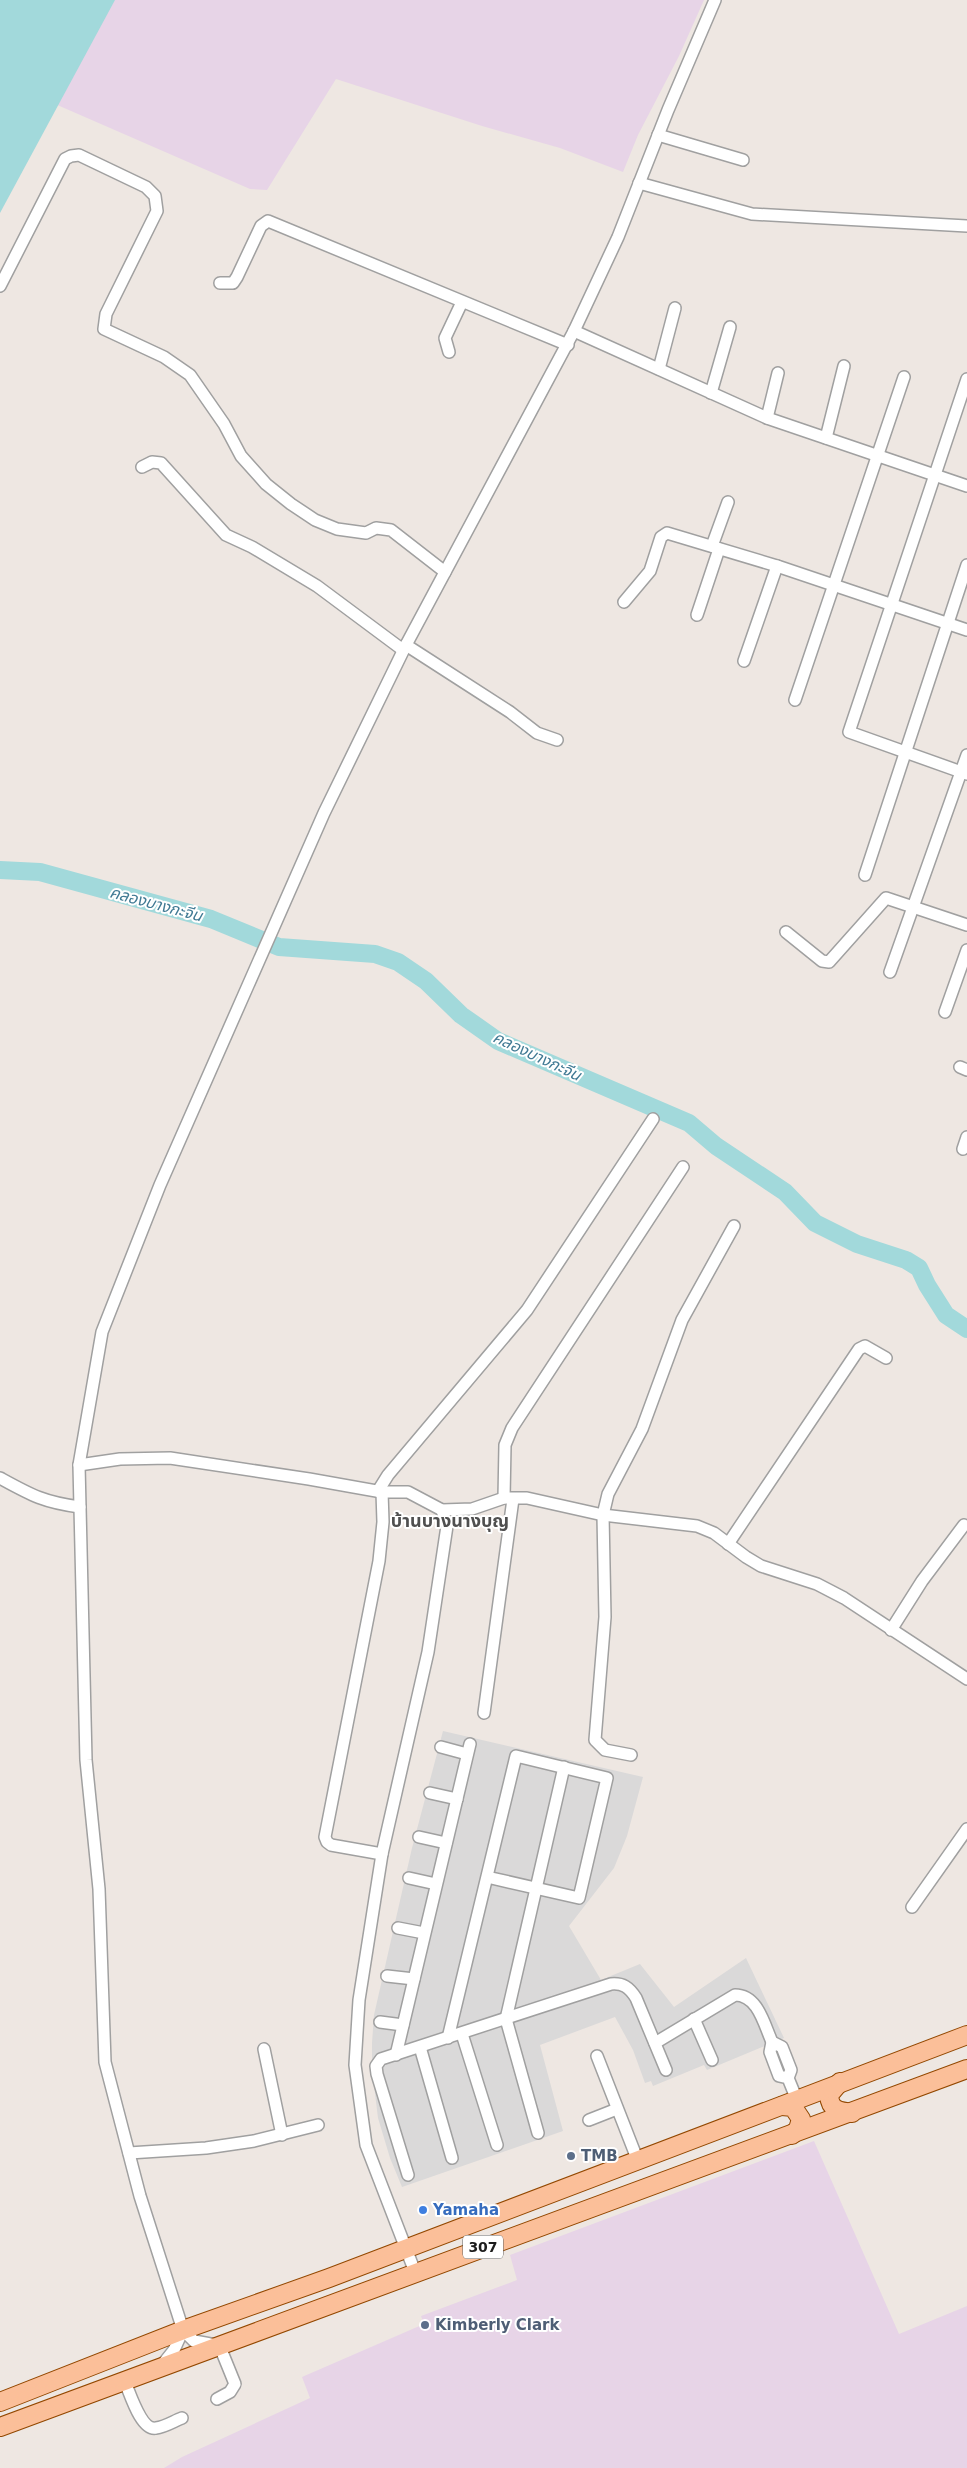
<svg xmlns="http://www.w3.org/2000/svg" width="967" height="2468" viewBox="0 0 967 2468" font-family="'DejaVu Sans','Noto Sans Thai',sans-serif">
<style>
.residential{fill:#dad9d9}
.industrial{fill:#e7d4e7}
.water{fill:#a2d9db}
.lines{fill:none;stroke-linecap:round;stroke-linejoin:round}
.river{stroke:#a2d9db;stroke-width:18}
.minor-casing{stroke:#a0a0a0;stroke-width:14}
.primary-casing{stroke:#934801;stroke-width:20}
.minor{stroke:#fff;stroke-width:11}
.primary{stroke:#fbbf99;stroke-width:18}
.service-dot{fill:#5c6f8a;stroke:#fff;stroke-width:2}
.shop-dot{fill:#3f7fe0;stroke:#fff;stroke-width:2}
.labels{text-anchor:middle;dominant-baseline:central;stroke-width:4;stroke-linejoin:round;paint-order:stroke}
.shield{fill:#fff;stroke:#606060;stroke-width:1}
.shield-label{font-size:14px;font-weight:bold;fill:#1c1c1c}
.service-label{font-size:15px;font-weight:bold;fill:#4e5e75;stroke:#fff;text-anchor:start}
.shop-label{font-size:15px;font-weight:bold;fill:#366cbe;stroke:#fff;text-anchor:start}
.water-label{font-size:16px;font-style:italic;fill:#417a94;stroke:#fff}
.quarter-label{font-size:18px;font-weight:bold;fill:#4f4f4f;stroke:#fff}
</style>
<rect width="100%" height="100%" fill="#eee7e2"/>
<polygon class="residential" points="443,1731 643,1777 627,1836 614,1868 569,1926 601,1980 640,1964 674,2007 746,1958 784,2038 707,2070 704,2065 653,2086 651,2081 645,2083 633,2050 615,2017 540,2045 563,2131 402,2187 390,2158 378,2118 372,2069 372,2043 374,2015 412,1848"/>
<g class="industrial">
<polygon points="112,0 704,0 679,56 638,135 623,172 560,148 482,126 336,79 267,190 250,189 55,104"/>
<polygon points="814,2141 899,2334 967,2306 967,2468 164,2468 182,2457 310,2398 302,2377 424,2324 421,2316 517,2280 510,2255"/>
</g>
<polygon class="water" points="0,0 115,0 0,213"/>
<g class="lines">
<polyline class="river" points="0,870 40,872 211,919 279,947 375,954 398,962 426,981 461,1015 498,1041 689,1123 716,1146 785,1192 815,1223 857,1244 906,1260 919,1268 927,1285 946,1315 967,1329"/>
<g class="minor-casing">
<g id="minor">
<polyline points="658,135 743,160"/>
<polyline points="639,183 752,214 967,226"/>
<polyline points="220,283 233,283 237,277 261,226 268,221 568,345"/>
<polyline points="0,286 65,159 71,156 79,155 146,187 155,196 157,211 106,314 104,329 164,357 190,375 224,424 241,456 266,484 291,504 315,520 337,529 366,533 376,528 391,530 445,572"/>
<polyline points="574,331 767,418 967,486"/>
<polyline points="449,352 445,338 462,302"/>
<polyline points="659,369 675,308"/>
<polyline points="967,379 849,732 967,774"/>
<polyline points="711,393 730,327"/>
<polyline points="767,418 778,373"/>
<polyline points="826,438 844,366"/>
<polyline points="142,467 152,462 161,463 226,535 252,547 317,586 403,650"/>
<polyline points="712,546 728,502"/>
<polyline points="624,602 650,571 661,537 667,533 777,566 967,630"/>
<polyline points="697,615 719,549"/>
<polyline points="406,645 510,712 537,733 557,740"/>
<polyline points="744,661 777,566"/>
<polyline points="795,700 904,377"/>
<polyline points="865,875 967,565"/>
<polyline points="786,932 822,961 829,962 886,898 967,925"/>
<polyline points="890,972 967,755"/>
<polyline points="945,1012 967,950"/>
<polyline points="960,1067 967,1070"/>
<polyline points="963,1149 967,1137"/>
<polyline points="79,1465 120,1459 170,1458 309,1479 382,1492 408,1492 442,1510 472,1509 504,1498 527,1498 603,1515 697,1526 714,1533 746,1557 761,1566 817,1584 844,1598 967,1679"/>
<path d="M0,1478C31,1495 43,1502 80,1507"/>
<polyline points="378,1491 388,1475 527,1310 653,1119"/>
<polyline points="382,1492 383,1522 379,1561 325,1837 327,1842 331,1845 382,1854"/>
<polyline points="504,1498 505,1445 512,1428 683,1167"/>
<polyline points="728,1544 859,1349 865,1346 886,1358"/>
<polyline points="891,1630 922,1581 964,1525"/>
<polyline points="484,1713 513,1499"/>
<polyline points="441,1747 467,1754"/>
<polyline points="631,1755 605,1750 595,1740 605,1617 603,1515 608,1494 642,1429 682,1320 734,1226"/>
<polyline points="430,1793 457,1799"/>
<polyline points="419,1837 446,1843"/>
<polyline points="409,1878 436,1884"/>
<polyline points="912,1907 967,1829"/>
<polyline points="398,1928 424,1933"/>
<polyline points="387,1976 414,1979"/>
<polyline points="694,2019 712,2060"/>
<polyline points="380,2022 403,2025"/>
<polyline points="462,2034 497,2145"/>
<polyline points="448,2038 516,1756 607,1778 579,1898 487,1877"/>
<path d="M655,2043L735,1995C758,1995 764,2024 772,2042"/>
<polyline points="420,2047 452,2158"/>
<polyline points="264,2049 282,2135"/>
<polyline points="396,2055 470,1744"/>
<polyline points="597,2056 638,2161"/>
<polyline points="788,2078 779,2076 770,2052 772,2042 782,2047 791,2070 788,2078 797,2100"/>
<polyline points="589,2120 617,2109"/>
<polyline points="538,2133 506,2019 564,1767"/>
<polyline points="129,2153 206,2148 254,2141 318,2125"/>
<path d="M408,2175L377,2074L376,2066L381,2059L611,1984C623,1983 629,1987 636,1998L666,2070"/>
<polyline points="415,2272 366,2145 355,2065 359,2000 382,1854 428,1652 447,1526 442,1510"/>
<polyline points="183,2330 140,2196 105,2062 99,1889 86,1760 79,1465 102,1332 160,1185 324,813 406,645 574,331 618,237 668,110 715,0"/>
<polyline points="162,2365 174,2350 183,2330 194,2341 216,2345"/>
<path d="M125,2382C130,2393 141,2431 156,2428C165,2427 174,2421 182,2418"/>
<polyline points="217,2399 230,2392 235,2384 220,2347"/>
</g>
</g>
<g class="primary-casing">
<g id="primary">
<path d="M840,2082L829,2095C830,2110 838,2111 852,2113"/>
<polyline points="782,2106 793,2107 801,2119 798,2129 792,2135"/>
<polyline points="0,2402 183,2330 329,2278 967,2035"/>
<polyline points="0,2427 967,2069"/>
</g>
</g>
<use href="#minor" class="minor"/>
<use href="#primary" class="primary"/>
</g>
<g class="service-dot">
<circle cx="571" cy="2156" r="5"/>
<circle cx="425" cy="2325" r="5"/>
</g>
<circle class="shop-dot" cx="423" cy="2210" r="5"/>
<g class="labels">
<rect class="shield" x="463" y="2235.5" width="40" height="23" rx="4"/>
<g class="shield-label">
<text x="483" y="2247">307</text>
</g>
<g class="service-label">
<text x="581" y="2156">TMB</text>
<text x="435" y="2325">Kimberly Clark</text>
</g>
<g class="shop-label">
<text x="433" y="2210">Yamaha</text>
</g>
<g class="water-label">
<text transform="translate(156 904) rotate(15)">คลองบางกะจีน</text>
<text transform="translate(537 1056) rotate(25)">คลองบางกะจีน</text>
</g>
<g class="quarter-label">
<text x="450" y="1520">บ้านบางนางบุญ</text>
</g>
</g>
</svg>
